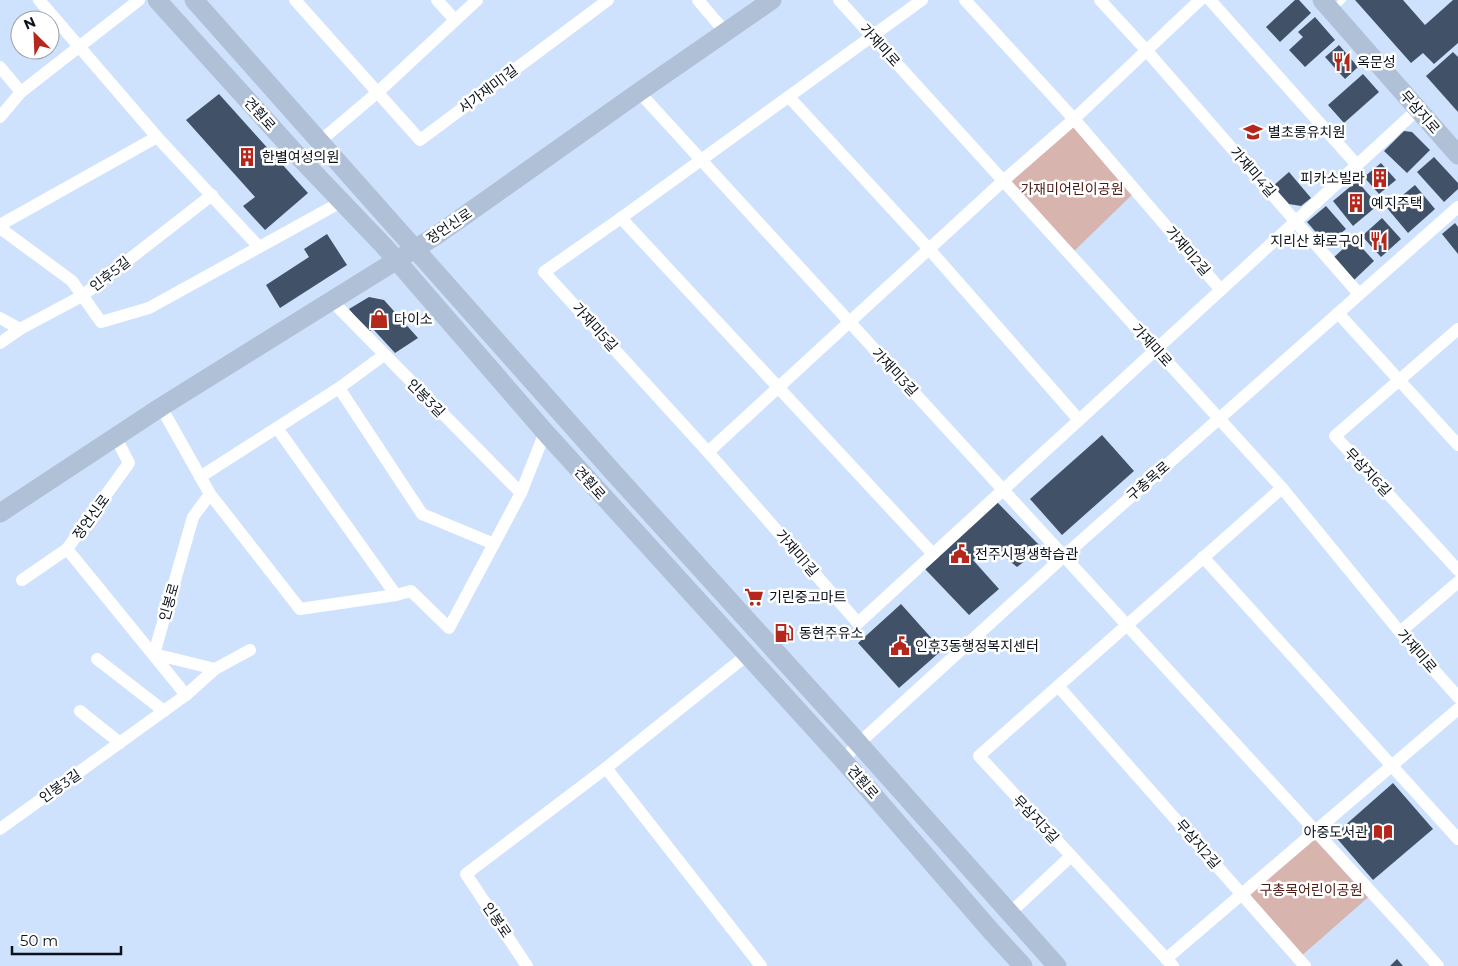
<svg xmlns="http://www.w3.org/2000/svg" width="1458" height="966" viewBox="0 0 1458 966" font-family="Montserrat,'Noto Sans KR',sans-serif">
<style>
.green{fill:#d8b4ae}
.building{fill:#415268}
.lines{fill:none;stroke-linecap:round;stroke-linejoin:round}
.lane{stroke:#fff;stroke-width:6}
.street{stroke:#fff;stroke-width:12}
.secondary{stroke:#b0c0d6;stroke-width:19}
.labels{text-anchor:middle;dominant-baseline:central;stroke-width:5;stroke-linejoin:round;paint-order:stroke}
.street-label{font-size:14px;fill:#0b121b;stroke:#fff}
.poi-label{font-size:14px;fill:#0b121b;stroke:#fff;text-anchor:start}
.park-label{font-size:14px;fill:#4d1c16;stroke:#fff}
</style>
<rect width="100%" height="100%" fill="#cee2fd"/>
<g class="green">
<polygon points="1074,119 1136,191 1070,255 1003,181"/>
<polygon points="1316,830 1373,893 1299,958 1242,894"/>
</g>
<g class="building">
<polygon points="1295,0 1299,0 1311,13 1280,42 1266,27"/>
<polygon points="1355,0 1403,0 1425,25 1453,0 1458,0 1458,43 1434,64 1423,53 1411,63"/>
<polygon points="1315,17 1335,40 1305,67 1289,50 1303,37 1298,32"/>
<polygon points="1339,45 1358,67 1345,79 1325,57"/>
<polygon points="1453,52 1458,57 1458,112 1426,76"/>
<polygon points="1363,74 1379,92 1344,123 1328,105"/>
<polygon points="219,94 308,193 265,230 243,206 255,197 186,120"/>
<polygon points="1404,131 1412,132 1430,150 1407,173 1384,151"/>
<polygon points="1434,157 1458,183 1458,189 1444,202 1417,172"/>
<polygon points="1381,163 1396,180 1379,194 1364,177"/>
<polygon points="1289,172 1311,198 1301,206 1289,204 1273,186"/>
<polygon points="1357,181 1378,205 1353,226 1333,201"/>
<polygon points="1415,185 1435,209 1408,233 1387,208"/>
<polygon points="1326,206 1346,229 1327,245 1307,222"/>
<polygon points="1382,218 1401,239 1381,257 1362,236"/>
<polygon points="1455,223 1458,227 1458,254 1442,234"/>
<polygon points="327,234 347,265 280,308 266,285 309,257 304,249"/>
<polygon points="1354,239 1374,261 1354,280 1333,258"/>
<polygon points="369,297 384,300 418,338 395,353 373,329 368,332 349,309"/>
<polygon points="1102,435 1134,471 1062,535 1030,499"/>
<polygon points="997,502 1042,548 1017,567 990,545 973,560 999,589 969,615 925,569"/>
<polygon points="901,604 942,650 899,688 858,643"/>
<polygon points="1393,783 1433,829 1373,880 1334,835"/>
<polygon points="1397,959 1403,966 1390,966"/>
</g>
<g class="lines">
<polyline class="lane" points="1333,9 1343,0"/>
<g class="street">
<polyline points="39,0 157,137 259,247"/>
<polyline points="295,0 420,140 608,0"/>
<polyline points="437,0 455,20"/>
<polyline points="698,0 726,33"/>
<polyline points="839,0 1282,488 1400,632 1458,697"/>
<polyline points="922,0 621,218 544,272 708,452 858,623 1418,109"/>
<polyline points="965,0 1074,119 1221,290"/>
<polyline points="1100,0 1146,50 1359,294"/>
<polyline points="1210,0 1357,165"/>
<polyline points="0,67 21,92"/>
<polyline points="639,92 1406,930 1438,966"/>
<polyline points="789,97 929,249 1079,420"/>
<polyline points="0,117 21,92 139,0"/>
<polyline points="319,142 378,92 477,0"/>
<polyline points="621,218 933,554"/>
<polyline points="0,225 157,137"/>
<polyline points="0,228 72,281 101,322 149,308 341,202"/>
<polyline points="332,301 521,493"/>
<polyline points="1338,313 1458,445"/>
<polyline points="0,318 20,329"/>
<polyline points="1458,329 1335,436 1458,570"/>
<polyline points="0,343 20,329 82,296 212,195"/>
<polyline points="339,388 422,514 494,544"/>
<polyline points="161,407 210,494 300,609 396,595 411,591 449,628 521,493 545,432"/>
<polyline points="277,428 396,595"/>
<polyline points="708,452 1003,181 1074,119 1200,0"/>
<polyline points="200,477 339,388 384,355"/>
<polyline points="210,494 193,517 154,654 215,669"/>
<polyline points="67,549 186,695"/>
<polyline points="1203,557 1458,839"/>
<polyline points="22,580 67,549 129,463 116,438"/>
<polyline points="1400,632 1458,582"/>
<polyline points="97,659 164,711"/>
<polyline points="1058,686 1305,966"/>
<polyline points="80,711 120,743"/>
<polyline points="843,760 858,744 1064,556 1458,207"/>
<polyline points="606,768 761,966"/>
<polyline points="0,829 186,695 215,669 250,650"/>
<polyline points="1011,912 1071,856"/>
<polyline points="1166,959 1458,709"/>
<polyline points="527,966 466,874 606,768 747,655"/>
<polyline points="1173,966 979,756 1282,488"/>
</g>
<g class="secondary">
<polyline points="157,0 299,157 384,246 545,432 843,760 991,931 1023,966"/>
<polyline points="194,0 613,472 844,727 1057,966"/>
<polyline points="1322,0 1458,155"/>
<polyline points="0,513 161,407 437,235 639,92 772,0"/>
</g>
</g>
<defs>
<g id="restaurant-bare" transform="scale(1.5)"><path d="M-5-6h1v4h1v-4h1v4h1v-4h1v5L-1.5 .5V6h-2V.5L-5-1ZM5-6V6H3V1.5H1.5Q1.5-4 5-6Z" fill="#b5271c" stroke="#fff" stroke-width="2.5" paint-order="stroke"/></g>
<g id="school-bare" transform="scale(1.5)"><path d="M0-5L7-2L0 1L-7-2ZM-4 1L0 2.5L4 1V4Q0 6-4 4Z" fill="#b5271c" stroke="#fff" stroke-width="2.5" paint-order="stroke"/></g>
<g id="building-bare" transform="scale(1.5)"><path d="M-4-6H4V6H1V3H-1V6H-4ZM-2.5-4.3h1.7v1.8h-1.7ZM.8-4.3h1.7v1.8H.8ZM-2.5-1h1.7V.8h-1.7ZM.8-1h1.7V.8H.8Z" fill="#b5271c" stroke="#fff" stroke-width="2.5" paint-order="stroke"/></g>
<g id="shop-bare" transform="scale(1.5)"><path d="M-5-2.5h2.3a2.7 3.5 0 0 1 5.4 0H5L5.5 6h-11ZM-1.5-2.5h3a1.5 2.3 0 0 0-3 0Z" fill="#b5271c" stroke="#fff" stroke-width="2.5" paint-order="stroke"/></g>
<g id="civic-bare" transform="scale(1.5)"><path d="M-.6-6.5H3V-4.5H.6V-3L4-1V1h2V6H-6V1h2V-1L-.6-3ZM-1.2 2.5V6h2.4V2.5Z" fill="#b5271c" stroke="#fff" stroke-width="2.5" paint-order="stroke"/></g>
<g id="supermarket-bare" transform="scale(1.5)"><path d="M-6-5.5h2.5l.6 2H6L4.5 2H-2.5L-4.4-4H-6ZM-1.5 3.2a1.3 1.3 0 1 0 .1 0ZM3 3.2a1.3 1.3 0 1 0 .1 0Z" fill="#b5271c" stroke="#fff" stroke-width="2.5" paint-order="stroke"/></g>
<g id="fuel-bare" transform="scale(1.5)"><path d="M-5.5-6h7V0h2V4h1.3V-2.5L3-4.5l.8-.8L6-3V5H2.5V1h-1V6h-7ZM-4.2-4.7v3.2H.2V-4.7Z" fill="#b5271c" stroke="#fff" stroke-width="2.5" paint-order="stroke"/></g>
<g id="library-bare" transform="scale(1.5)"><path d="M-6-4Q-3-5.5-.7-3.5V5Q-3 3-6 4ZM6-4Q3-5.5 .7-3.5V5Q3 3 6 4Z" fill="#b5271c" stroke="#fff" stroke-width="2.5" paint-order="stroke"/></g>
</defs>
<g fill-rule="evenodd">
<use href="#restaurant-bare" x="1342" y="62"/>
<use href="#school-bare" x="1253" y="132"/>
<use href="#building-bare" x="247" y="157"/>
<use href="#building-bare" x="1380" y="178"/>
<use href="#building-bare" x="1356" y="203"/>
<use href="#restaurant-bare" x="1379" y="241"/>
<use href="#shop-bare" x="379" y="319"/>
<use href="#civic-bare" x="960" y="554"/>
<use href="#supermarket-bare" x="754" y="597"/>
<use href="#fuel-bare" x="784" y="633"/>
<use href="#civic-bare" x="900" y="646"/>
<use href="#library-bare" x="1383" y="832"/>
</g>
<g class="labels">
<g class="street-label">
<text transform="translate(880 45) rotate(48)">가재미로</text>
<text transform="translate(488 89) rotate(-37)">서가재미1길</text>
<text transform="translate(1420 112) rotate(49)">무삼지로</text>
<text transform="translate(260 114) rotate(48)">견훤로</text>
<text transform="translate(1253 172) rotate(49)">가재미4길</text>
<text transform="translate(449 226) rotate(-34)">정언신로</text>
<text transform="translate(1188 251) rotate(49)">가재미2길</text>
<text transform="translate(110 274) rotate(-38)">인후5길</text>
<text transform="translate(595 327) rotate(48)">가재미5길</text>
<text transform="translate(1152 345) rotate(48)">가재미로</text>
<text transform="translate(895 372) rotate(47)">가재미3길</text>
<text transform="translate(426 398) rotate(45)">인봉3길</text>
<text transform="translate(1368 472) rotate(47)">무삼지6길</text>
<text transform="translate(1148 481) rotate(-41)">구총목로</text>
<text transform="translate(590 483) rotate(48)">견훤로</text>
<text transform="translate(91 517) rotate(-54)">정언신로</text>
<text transform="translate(797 553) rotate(49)">가재미1길</text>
<text transform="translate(169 602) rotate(-74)">인봉로</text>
<text transform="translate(1417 651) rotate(49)">가재미로</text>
<text transform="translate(863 782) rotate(49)">견훤로</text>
<text transform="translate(60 786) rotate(-35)">인봉3길</text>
<text transform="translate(1036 819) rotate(47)">무삼지3길</text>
<text transform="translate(1198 844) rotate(49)">무삼지2길</text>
<text transform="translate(497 920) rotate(56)">인봉로</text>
</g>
<g class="poi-label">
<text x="1357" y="62">옥문성</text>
<text x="1268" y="132">별초롱유치원</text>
<text x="262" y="157">한별여성의원</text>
<text x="1365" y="178" text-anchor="end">피카소빌라</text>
<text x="1371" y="203">예지주택</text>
<text x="1364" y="241" text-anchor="end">지리산 화로구이</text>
<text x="394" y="319">다이소</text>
<text x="975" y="554">전주시평생학습관</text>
<text x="769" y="597">기린중고마트</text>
<text x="799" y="633">동현주유소</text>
<text x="915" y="646">인후3동행정복지센터</text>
<text x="1368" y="832" text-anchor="end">아중도서관</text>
</g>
<g class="park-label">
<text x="1072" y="189">가재미어린이공원</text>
<text x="1311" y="890">구총목어린이공원</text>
</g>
</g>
<g transform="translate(35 35) rotate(336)"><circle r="24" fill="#ffffff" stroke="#9da0a4"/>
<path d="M0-4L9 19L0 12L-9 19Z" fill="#b5271c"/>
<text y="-8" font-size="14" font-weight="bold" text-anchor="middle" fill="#0b121b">N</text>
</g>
<path d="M12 946v8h109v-8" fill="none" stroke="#0b121b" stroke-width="2.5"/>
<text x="20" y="946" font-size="15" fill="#0b121b" stroke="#ffffff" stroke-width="4" paint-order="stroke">50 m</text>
</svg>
